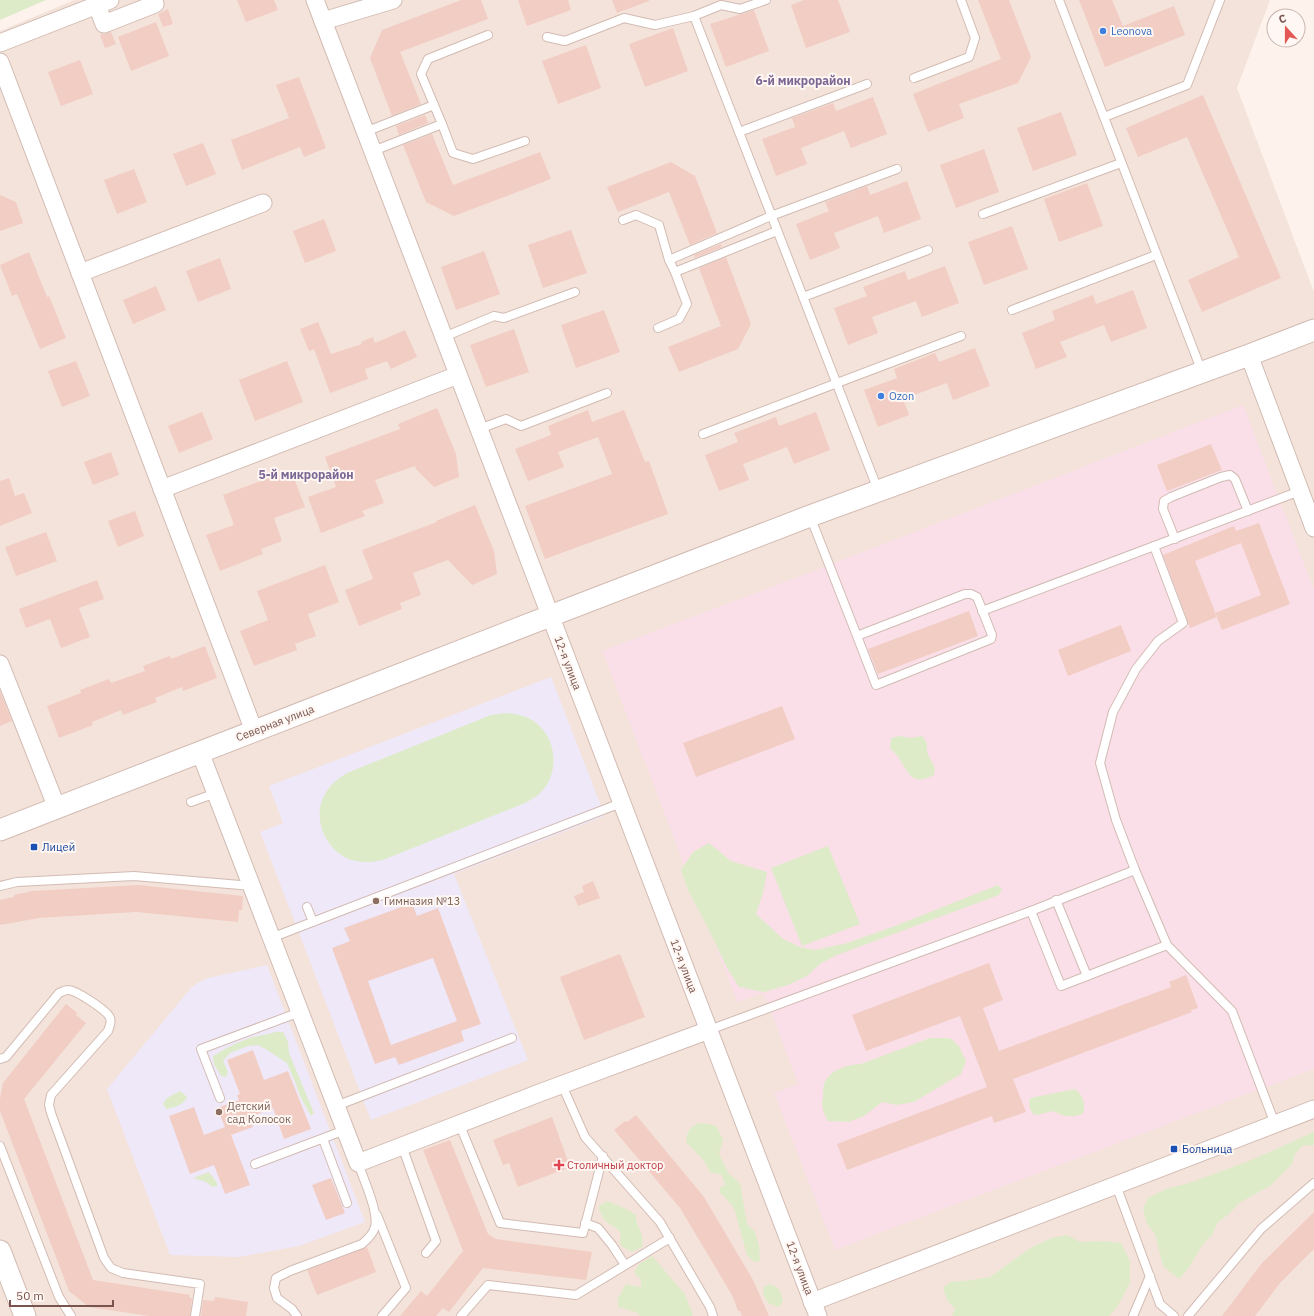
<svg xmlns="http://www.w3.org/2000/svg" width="1314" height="1316" viewBox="0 0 1314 1316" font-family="'IBM Plex Sans',sans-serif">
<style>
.residential{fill:#f4e3da}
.education{fill:#efe8f9}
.medical{fill:#fadfe8}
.green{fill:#deebc9}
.building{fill:#f2cdc4;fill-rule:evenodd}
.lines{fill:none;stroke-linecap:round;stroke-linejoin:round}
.service-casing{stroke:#d2bbb3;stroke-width:10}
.minor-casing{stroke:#d2bbb3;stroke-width:19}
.tertiary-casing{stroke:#d2bbb3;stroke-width:23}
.service{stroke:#fff;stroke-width:8}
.minor{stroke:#fff;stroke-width:17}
.tertiary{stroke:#fff;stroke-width:21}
.shop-dot{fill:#3f7fe0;stroke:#fff7f3;stroke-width:1.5}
.transit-dot{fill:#1a4fb4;stroke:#fff7f3;stroke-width:1.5}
.education-dot{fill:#8d6e63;stroke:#fff7f3;stroke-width:1.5}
.health-dot{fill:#e0444e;stroke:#fff7f3;stroke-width:1.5}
.labels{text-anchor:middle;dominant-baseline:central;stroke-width:4;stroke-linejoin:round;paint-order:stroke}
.shop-label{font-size:11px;fill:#366cbe;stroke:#fff7f3;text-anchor:start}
.street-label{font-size:11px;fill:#79544e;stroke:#fff7f3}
.transit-label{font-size:11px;fill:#164399;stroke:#fff7f3;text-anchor:start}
.education-label{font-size:11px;fill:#785e54;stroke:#fff7f3;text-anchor:start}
.health-label{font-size:11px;fill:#be3a42;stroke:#fff7f3;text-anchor:start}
.neighbourhood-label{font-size:12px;font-weight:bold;fill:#7b6694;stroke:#fff7f3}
</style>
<rect width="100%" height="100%" fill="#fdf3ec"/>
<polygon class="residential" points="74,0 1270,0 1237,88 1314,292 1314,1316 0,1316 0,31"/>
<g class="education">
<polygon points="551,677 605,816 454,874 528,1060 371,1120 260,832 283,823 269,786"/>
<polygon points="267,965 365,1222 299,1246 239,1257 170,1255 107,1089 191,988 199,982 208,978"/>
</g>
<polygon class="medical" points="1243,405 1314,590 1314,1069 835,1250 774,1093 798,1084 777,1027 763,993 737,1002 602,651 829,565"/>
<g class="green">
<polygon points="0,0 46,0 0,20"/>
<path d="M506,713C515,714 524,715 532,720C554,733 560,765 546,786C541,794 534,798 525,803L383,860C373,862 365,863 356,861C326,855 309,816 327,791C332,783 339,778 347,773L491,715Z"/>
<path d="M900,736L909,738L922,736C930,745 925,745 928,754C932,765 936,763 934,775C913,786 910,776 900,760C898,755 893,752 890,748L891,738Z"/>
<polygon points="709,843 731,861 767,872 763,893 756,914 783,939 800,947 815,950 847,943 895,926 998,885 1002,889 999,895 837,955 820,964 807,976 788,985 764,992 739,987 727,968 707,926 688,890 681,870 693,852"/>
<polygon points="828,846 860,924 802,946 771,868"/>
<path d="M275,1032H283L288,1042L289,1053L314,1113L311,1116L300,1096L296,1084L287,1063L267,1050L258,1045L248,1046L230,1053L223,1061L228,1072L226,1077L221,1076L214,1064L213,1056C225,1049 237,1042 250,1038C259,1035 267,1035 275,1032Z"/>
<path d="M930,1038H950L959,1046L966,1061L961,1074L914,1102L897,1105L882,1102L864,1116L849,1122L828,1121C823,1113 821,1105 823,1097C823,1093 823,1088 824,1084C830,1069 847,1065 861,1064Z"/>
<path d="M1075,1089C1083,1095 1086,1103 1083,1114C1070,1118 1065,1117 1053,1111L1037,1115L1032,1113L1029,1106L1030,1098Z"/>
<path d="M180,1091L187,1097C184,1105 175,1107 166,1109L163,1104L167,1098Z"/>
<path d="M699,1123L710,1124L717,1127L723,1140L719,1154L728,1173L740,1183L747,1224L755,1232L759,1246L760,1261L754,1262L747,1255L734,1208L724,1196L720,1193V1188L725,1185L722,1175L710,1172L704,1161L686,1142C687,1131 689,1128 699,1123Z"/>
<polygon points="1314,1132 1314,1145 1302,1146 1295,1154 1292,1164 1270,1186 1239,1203 1228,1215 1218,1222 1212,1235 1203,1244 1188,1269 1179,1279 1163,1266 1155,1234 1147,1224 1143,1209 1148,1198 1166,1189 1189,1183 1249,1161"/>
<polygon points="209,1172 217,1183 217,1187 211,1186 206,1182 193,1178"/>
<path d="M607,1201L624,1208L636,1215C635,1226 645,1231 642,1247L632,1252C621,1246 618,1246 621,1233L613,1226L604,1220L598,1207Z"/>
<polygon points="1067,1235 1080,1242 1103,1241 1121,1243 1130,1261 1130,1283 1117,1307 1109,1316 952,1316 955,1309 947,1300 943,1288 950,1282 965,1281 990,1277 1032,1247 1052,1238"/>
<polygon points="652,1256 684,1293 693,1314 692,1316 640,1316 636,1312 618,1307 618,1298 626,1284 641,1287 641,1280 634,1272 639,1264"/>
<path d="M769,1284C779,1286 781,1292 783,1301L779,1307L768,1303L763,1293L764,1287Z"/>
</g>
<g class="building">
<polygon points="237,0 274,0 278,10 246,22"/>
<polygon points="461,0 481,0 488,19 400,52 421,104 392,116 370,58 382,30"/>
<polygon points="518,0 568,0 571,10 527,26"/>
<polygon points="612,0 649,0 649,1 617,13"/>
<polygon points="804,0 838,0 850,32 806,48 791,5"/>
<polygon points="978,0 1009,0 1031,57 1018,83 959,104 964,118 928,132 913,94 1001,59"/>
<polygon points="1079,0 1112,0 1123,26 1174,6 1185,35 1105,67"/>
<polygon points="168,9 173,24 163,27 158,14"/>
<polygon points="754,10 769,51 726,67 710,24"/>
<polygon points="156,22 169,56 131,71 118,37"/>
<polygon points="673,28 688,71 645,87 629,44"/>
<polygon points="111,32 116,44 105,48 100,35"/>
<polygon points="586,45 601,88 558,104 542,61"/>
<polygon points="80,60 93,94 61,106 48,72"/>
<polygon points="299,77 326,148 304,157 300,147 242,170 231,140 289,118 276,85"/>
<polygon points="1203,95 1281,278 1202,312 1188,280 1239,257 1187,137 1138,157 1126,128"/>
<polygon points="873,97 887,134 851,148 844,131 801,148 807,164 776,176 762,139 795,127 792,118 833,103 836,111"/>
<polygon points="1061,112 1077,155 1033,171 1017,128"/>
<polygon points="425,115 428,123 399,135 396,126"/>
<polygon points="432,134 453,185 540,152 551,179 454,216 426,202 403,145"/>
<polygon points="203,143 216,174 186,186 173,154"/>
<polygon points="984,149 999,192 956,208 940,165"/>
<polygon points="671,162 695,176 717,233 690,245 669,192 618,212 607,187"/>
<polygon points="134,169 147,202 117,214 104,180"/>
<polygon points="907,181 921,219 884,233 878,216 834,233 840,248 810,260 796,224 829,211 825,202 867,186 870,195"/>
<polygon points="1087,183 1103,226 1059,242 1044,199"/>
<polygon points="0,195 16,202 23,223 0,231"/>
<polygon points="324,219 336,251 305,263 293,231"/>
<polygon points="1012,226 1028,269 984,285 968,242"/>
<polygon points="571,230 587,273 543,288 528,245"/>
<polygon points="721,244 722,247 695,258 694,255"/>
<polygon points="484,251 500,294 456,310 441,267"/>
<polygon points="29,252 47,297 49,296 66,338 40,349 17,294 12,296 0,265"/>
<polygon points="726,257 751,324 738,349 679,372 668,347 721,326 699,268"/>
<polygon points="220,258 231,289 198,302 186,271"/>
<polygon points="945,266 959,303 922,317 916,301 872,317 878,333 848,345 834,308 867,296 863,287 905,271 908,280"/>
<polygon points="156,286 166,310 133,324 123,300"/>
<polygon points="1133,290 1147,328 1111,342 1104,325 1060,342 1067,357 1036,369 1022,333 1055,320 1052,311 1093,295 1096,304"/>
<polygon points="604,310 620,352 576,368 561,325"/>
<polygon points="318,322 331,354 362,344 361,342 373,337 375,343 405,330 417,357 391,369 387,361 365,369 368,379 330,393 314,349 309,351 300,329"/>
<polygon points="514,329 529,372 486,387 470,345"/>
<polygon points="975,348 990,386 953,400 947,383 903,399 909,415 878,427 864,390 897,378 894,369 935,353 939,362"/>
<polygon points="76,361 90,396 62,407 48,371"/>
<polygon points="287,361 303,402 255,421 239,380"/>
<polygon points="437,408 456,454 459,477 434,487 416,469 415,466 375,480 384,503 362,511 365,516 321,533 308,497 336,487 325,457 400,429 398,424"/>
<polygon points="588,410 592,422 624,410 645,462 649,461 668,514 545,559 525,506 612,474 598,437 558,452 564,467 528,481 515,449 551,435 548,426"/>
<polygon points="202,412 213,439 179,453 168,426"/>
<polygon points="816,412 830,450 794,464 787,447 743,464 749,480 719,491 705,455 738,442 734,433 776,417 779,426"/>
<polygon points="1211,444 1222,470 1167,491 1157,465"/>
<polygon points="111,452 119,475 93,485 84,462"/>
<polygon points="291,470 305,507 274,518 282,541 261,549 263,554 220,571 206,535 234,525 223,495"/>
<polygon points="9,478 15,496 24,493 32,513 0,526 0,481"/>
<polygon points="475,505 494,551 497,574 472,585 448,560 413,573 421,595 400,603 402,609 359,626 345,590 373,579 362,550 437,522 436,521"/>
<polygon points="135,511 144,536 118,547 108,521"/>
<polygon points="1259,523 1290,604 1222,630 1215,613 1261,595 1241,543 1195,561 1217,617 1190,628 1163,555 1234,526 1236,531"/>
<polygon points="46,532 57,561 16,576 5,547"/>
<polygon points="325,565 339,602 308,614 316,636 295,644 297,650 254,666 240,631 268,620 257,591"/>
<polygon points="97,580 104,599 79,608 90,637 61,648 50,619 26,628 19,609"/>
<polygon points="969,611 978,636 878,674 868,649"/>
<polygon points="1121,625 1131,651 1068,676 1058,650"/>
<polygon points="205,646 217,678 183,691 182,687 155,698 157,702 123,715 121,710 92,722 93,725 59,738 47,706 81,693 80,690 109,679 111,683 145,671 143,666 170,656 171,659"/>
<polygon points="0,691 12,721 0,726"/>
<polygon points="782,706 795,739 696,777 683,743"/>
<polygon points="593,881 600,898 578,906 574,896 584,892 582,886"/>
<polygon points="139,885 243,896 242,910 239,910 238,922 136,912 39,918 0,925 0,900 14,897 14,895 32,891"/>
<path d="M412,903L417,916L438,908L481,1024L461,1031L464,1041L399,1065L395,1057L375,1064L332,948L350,941L344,928ZM433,958L457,1021L391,1045L368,981Z"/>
<polygon points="620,954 645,1017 584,1040 560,977"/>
<polygon points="989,963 1003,1000 983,1008 999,1051 1171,987 1169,982 1186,975 1198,1008 1191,1010 1192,1012 1013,1079 1026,1112 994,1123 992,1116 847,1170 837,1144 987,1087 960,1016 866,1051 852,1015"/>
<polygon points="66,1004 77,1013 76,1015 86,1023 24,1099 93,1280 190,1295 189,1298 192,1298 190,1316 149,1316 89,1307 69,1291 0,1111 0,1099 3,1083"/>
<polygon points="253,1050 264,1080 288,1071 311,1129 284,1139 273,1108 249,1117 253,1127 231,1135 250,1185 225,1194 214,1165 190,1174 169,1116 194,1107 204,1135 225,1127 217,1108 239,1100 237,1095 240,1094 227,1060"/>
<polygon points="636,1115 704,1197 753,1280 769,1316 742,1316 740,1311 738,1311 732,1295 680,1208 614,1130 625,1121 627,1122"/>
<polygon points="552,1117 570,1167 518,1187 509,1163 503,1165 493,1140"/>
<polygon points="450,1140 488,1234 496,1239 592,1252 586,1280 483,1268 449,1312 443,1308 436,1316 400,1316 421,1291 427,1296 463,1251 423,1150"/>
<polygon points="331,1178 345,1213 326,1220 312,1185"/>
<polygon points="1314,1212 1314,1249 1280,1283 1255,1316 1222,1316 1262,1263"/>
<polygon points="367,1247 376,1272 317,1295 307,1270"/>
<polygon points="215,1297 248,1302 246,1316 201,1316 203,1300 214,1301"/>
</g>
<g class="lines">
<g class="service-casing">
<g id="service">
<polyline points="1059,0 1202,372"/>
<polyline points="694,16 721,5 740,9 766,0"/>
<polyline points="547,37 565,41 624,18 655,25 694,16 878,490"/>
<polyline points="914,78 969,57 975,38 961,0"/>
<polyline points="434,105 442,124"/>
<polyline points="1104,117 1187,85 1220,0"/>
<polyline points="365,132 434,105 421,74 428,59 488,35"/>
<polyline points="739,132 867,84"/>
<polyline points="373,151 442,124 453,153 473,159 525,141"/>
<polyline points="983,214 1121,163"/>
<polyline points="623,220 636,215 659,225 669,260"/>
<polyline points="777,231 675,272 669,260 771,216 897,169"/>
<polyline points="803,297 928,250"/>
<polyline points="1012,310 1156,255"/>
<polyline points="658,328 679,319 687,304 675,272"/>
<polyline points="444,337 494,316 504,318 575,292"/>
<polyline points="479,429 506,419 521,426 607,393"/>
<polyline points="703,434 961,336"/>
<polyline points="810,516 857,636 965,594 971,594 977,597 992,635 991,639 876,685 857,636"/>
<polyline points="1175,539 1163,509 1164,501 1171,497 1221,477 1230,475 1235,479 1248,511"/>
<polyline points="1154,546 1183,623 1158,641 1136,669 1113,712 1100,763 1116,820 1135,870 1167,945 1232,1011 1275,1124"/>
<polyline points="982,611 1300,491"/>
<polyline points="191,802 216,793"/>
<polyline points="0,886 17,882 134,876 252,886"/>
<polyline points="1056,900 1087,976"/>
<polyline points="307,907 313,922"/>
<polyline points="1031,911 1061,986 1167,945"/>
<polyline points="271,938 621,803"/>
<polyline points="709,1030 1031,911 1135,870"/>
<path d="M0,1059L6,1057L59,993C61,992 65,990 68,990C76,990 108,1011 110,1018C112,1023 109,1027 108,1031L51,1095L49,1105L51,1113L104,1258L111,1268L123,1273L200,1284L195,1316"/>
<polyline points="562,1085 585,1137 660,1222 710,1307 713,1316"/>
<polyline points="220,1098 201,1049 300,1012"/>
<polyline points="336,1106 512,1038"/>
<polyline points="459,1123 500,1223 583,1233 603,1156"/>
<polyline points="323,1139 347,1203"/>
<polyline points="0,1146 59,1297 71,1316"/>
<polyline points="402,1146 436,1241 426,1253"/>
<polyline points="255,1164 345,1130"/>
<polyline points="1116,1185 1160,1304 1174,1316"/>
<polyline points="377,1215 406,1288 382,1316"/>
<polyline points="585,1223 598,1228 612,1245 625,1265"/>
<path d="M297,1316L292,1309L277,1298L274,1288L276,1278L290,1271L362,1244C368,1239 373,1234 375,1227C379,1212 363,1178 358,1163"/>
<polyline points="461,1316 488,1285 576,1295 670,1238"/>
<polyline points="1133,1316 1150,1276"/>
<polyline points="1188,1316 1261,1229 1314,1183"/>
</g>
</g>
<g class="minor-casing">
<g id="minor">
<polyline points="315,0 818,1316"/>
<polyline points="97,5 104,24 155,4 154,0"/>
<polyline points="323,21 393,0"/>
<polyline points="0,43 110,0"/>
<polyline points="0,62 254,731"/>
<polyline points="80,273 263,203"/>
<polyline points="1249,355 1314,528"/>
<polyline points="162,489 458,375"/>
<polyline points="0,664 57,808"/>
<polyline points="200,752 358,1163 542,1092 709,1030"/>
<polyline points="812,1302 1314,1109"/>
</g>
</g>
<g class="tertiary-casing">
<g id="tertiary">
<polyline points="0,830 550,616 810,516 1249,355 1314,330"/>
<polyline points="0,1251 25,1316"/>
</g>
</g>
<use href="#service" class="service"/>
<use href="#minor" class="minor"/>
<use href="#tertiary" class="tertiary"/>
</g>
<g class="shop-dot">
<circle cx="1103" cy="31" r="4"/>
<circle cx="881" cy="396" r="4"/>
</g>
<g class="transit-dot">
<rect x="30" y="843" width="8" height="8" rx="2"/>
<rect x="1170" y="1145" width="8" height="8" rx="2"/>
</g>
<g class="education-dot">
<circle cx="376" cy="901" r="4"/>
<circle cx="219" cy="1112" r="4"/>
</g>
<path class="health-dot" d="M557 1159h4v4h4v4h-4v4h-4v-4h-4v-4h4z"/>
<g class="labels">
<g class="shop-label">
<text x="1111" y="31">Leonova</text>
<text x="889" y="396">Ozon</text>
</g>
<g class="street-label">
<text transform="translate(568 663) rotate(69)">12-я улица</text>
<text transform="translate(275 723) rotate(-21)">Северная улица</text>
<text transform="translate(684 966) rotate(69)">12-я улица</text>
<text transform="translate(800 1268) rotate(69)">12-я улица</text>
</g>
<g class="transit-label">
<text x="42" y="847">Лицей</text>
<text x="1182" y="1149">Больница</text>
</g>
<g class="education-label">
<text x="384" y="901">Гимназия №13</text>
<text x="227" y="1106">Детский<tspan x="227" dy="13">сад Колосок</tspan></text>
</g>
<g class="health-label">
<text x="567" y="1165">Столичный доктор</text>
</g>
<g class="neighbourhood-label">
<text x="803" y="80">6-й микрорайон</text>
<text x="306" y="474">5-й микрорайон</text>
</g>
</g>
<g transform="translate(1286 28) rotate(339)"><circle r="19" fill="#fff7f3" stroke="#c9b6b1"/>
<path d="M0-3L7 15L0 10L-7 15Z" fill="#e35754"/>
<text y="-6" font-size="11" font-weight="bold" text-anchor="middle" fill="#79544e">С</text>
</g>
<path d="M10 1300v6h103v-6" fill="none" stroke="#79544e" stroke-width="2"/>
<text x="16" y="1300" font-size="12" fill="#79544e" stroke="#fff7f3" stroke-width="3" paint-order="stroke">50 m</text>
</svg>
